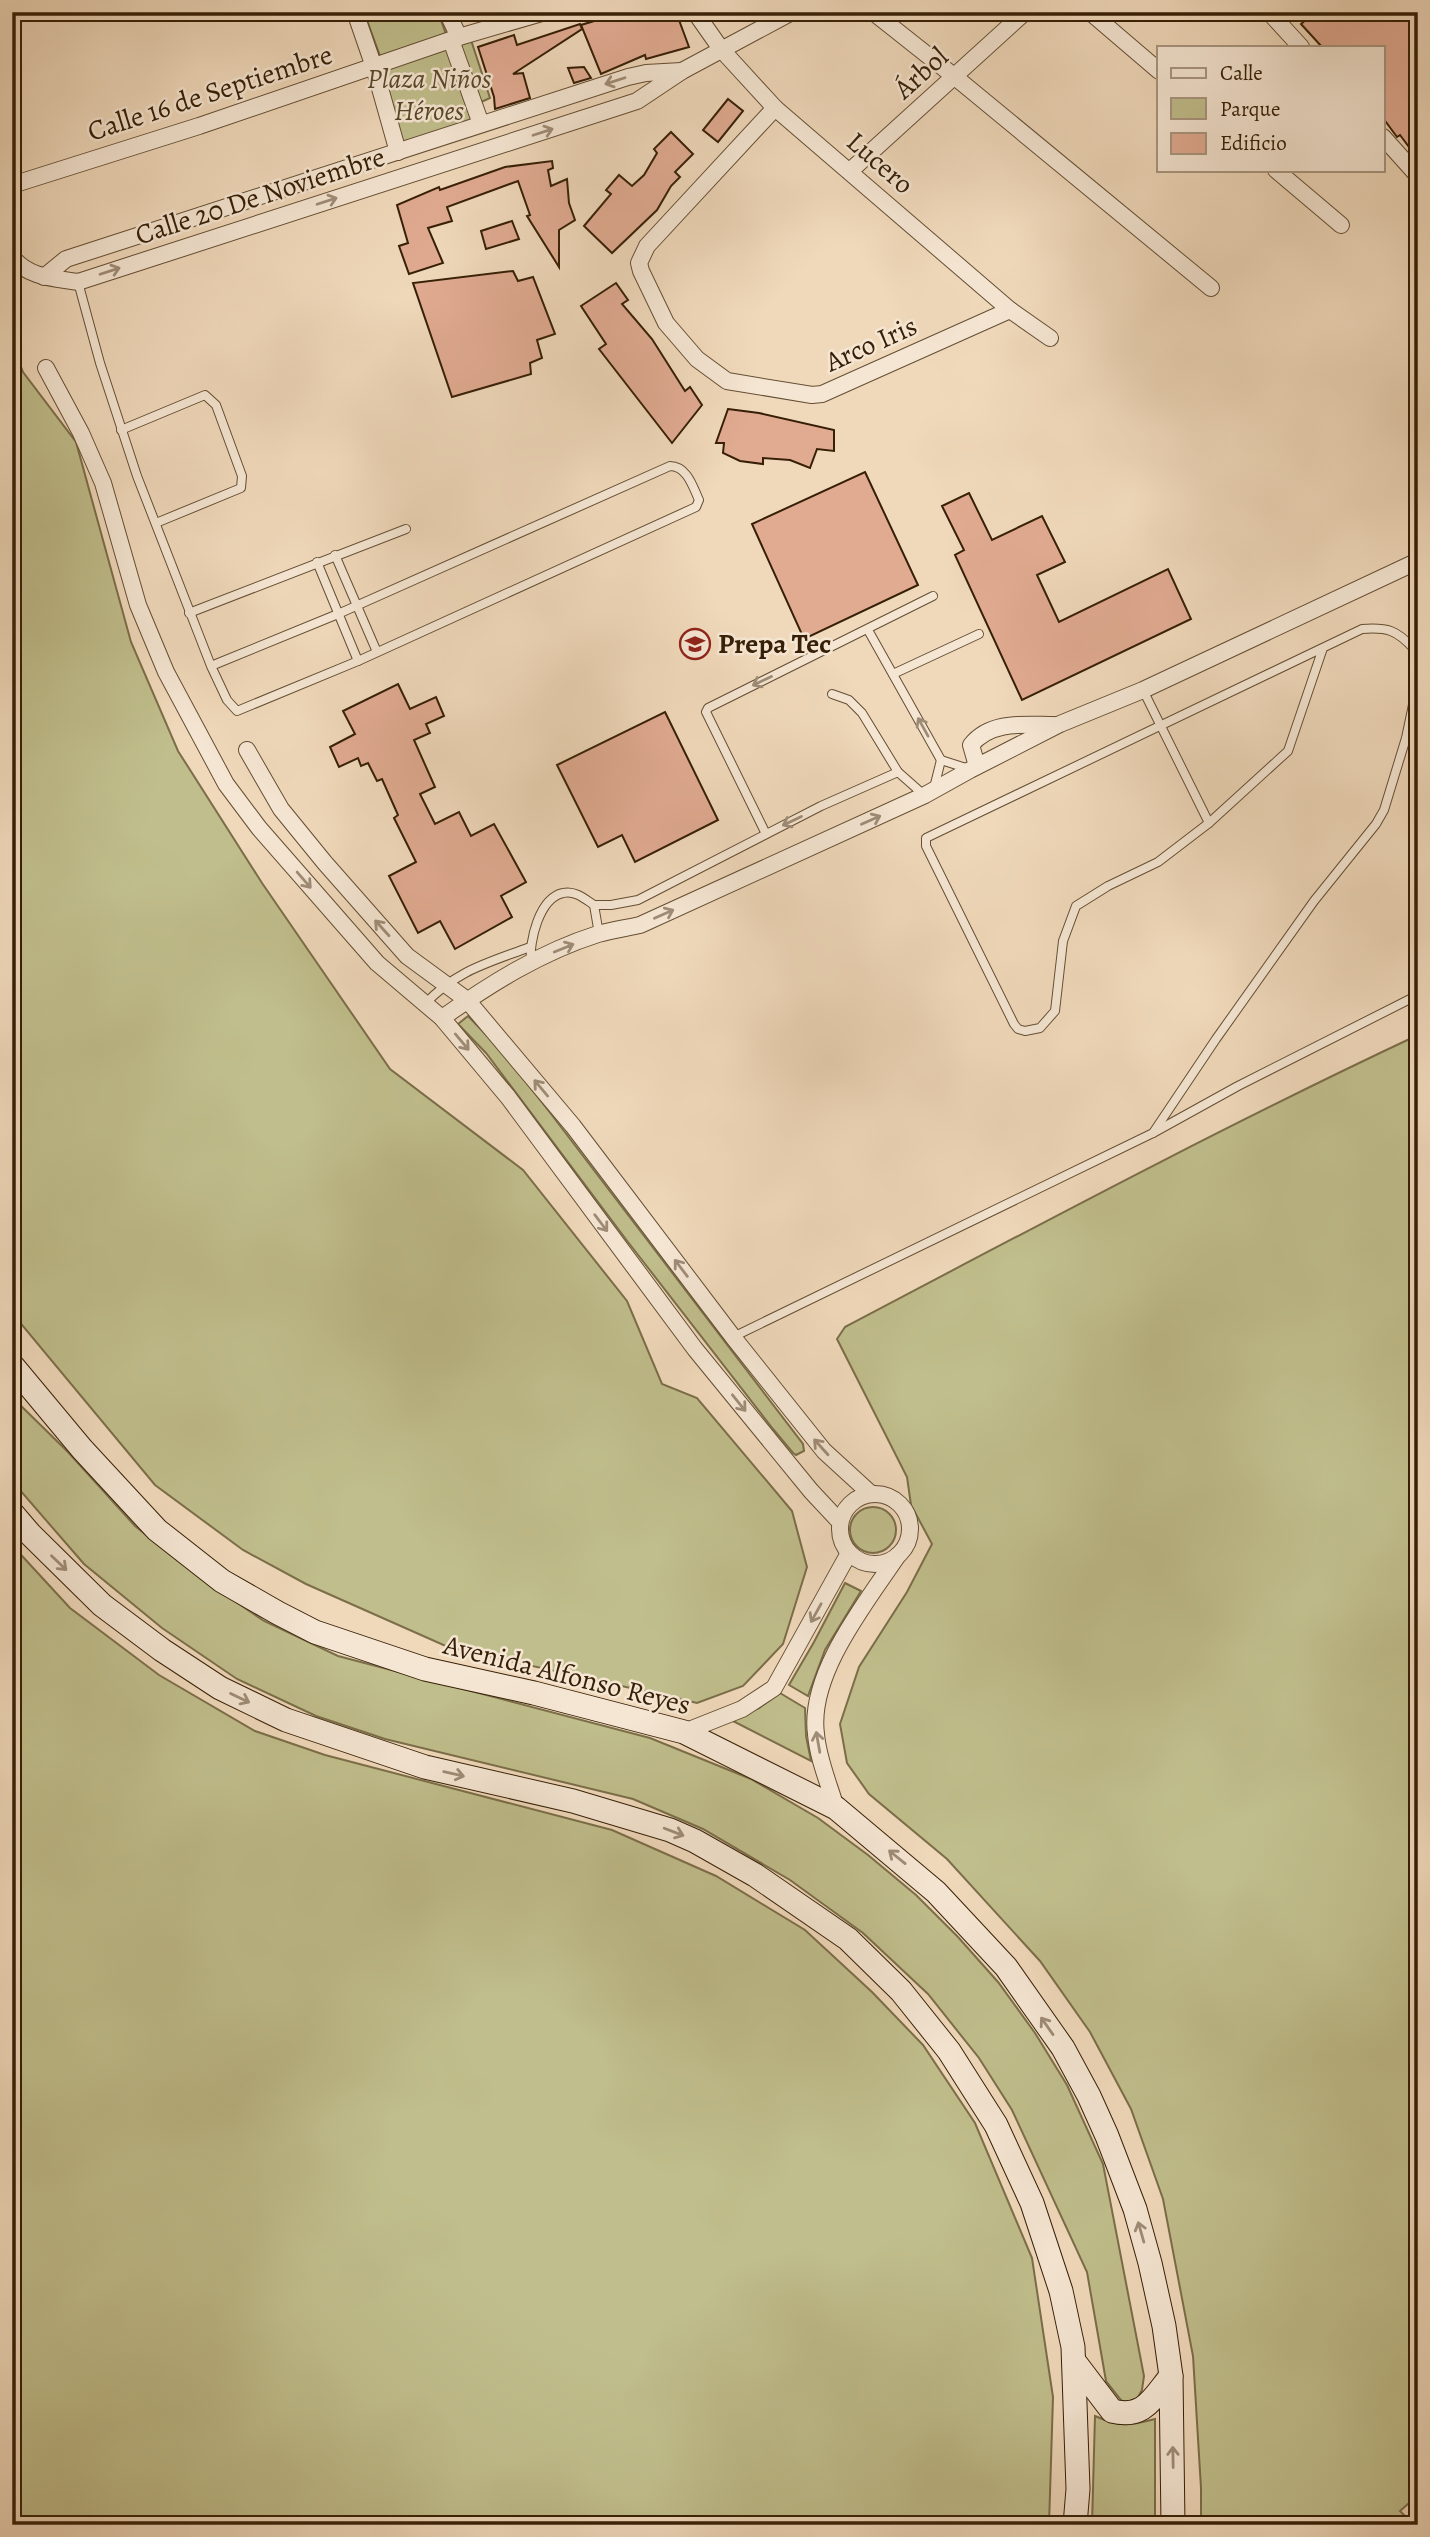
<svg xmlns="http://www.w3.org/2000/svg" width="1430" height="2537" viewBox="0 0 1430 2537" font-family="Alegreya,serif">
<style>
.green{fill:#c0be8c;stroke:#7b6e49;stroke-width:2}
.building{fill:#e1ab92;stroke:#361f06;stroke-width:2}
.lines{fill:none;stroke-linecap:round;stroke-linejoin:round}
.lane-casing{stroke:#644e33;stroke-width:10}
.street-casing{stroke:#644e33;stroke-width:18}
.secondary-casing{stroke:#361f06;stroke-width:25}
.lane{stroke:#f5e6d3;stroke-width:8}
.street{stroke:#f5e6d3;stroke-width:16}
.secondary{stroke:#f5e6d3;stroke-width:23}
.oneway{stroke:#9f8c77}
.labels{text-anchor:middle;dominant-baseline:central;stroke-width:5;stroke-linejoin:round;paint-order:stroke}
.street-label{font-size:28px;fill:#361f06;stroke:#f5e6d3}
.park-label{font-size:28px;font-style:italic;fill:#584728;stroke:#f5e6d3}
.poi-label{font-size:28px;font-weight:bold;fill:#361f06;stroke:#f5e6d3;text-anchor:start}
</style>
<rect width="100%" height="100%" fill="#f0d9bb"/>
<filter id="stains"><feTurbulence type="fractalNoise" baseFrequency=".00286" numOctaves="4"/><feColorMatrix values="0 0 0 0 .2 0 0 0 0 .09 0 0 0 0 .02 0 0 0 .5 -.17"/></filter>
<radialGradient id="worn" r=".72"><stop offset=".6" stop-color="#630" stop-opacity="0"/><stop offset="1" stop-color="#630" stop-opacity=".3"/></radialGradient>
<g class="green">
<polygon points="364,12 438,12 446,34 380,56"/>
<polygon points="471,40 490,98 479,103 483,115 398,146 378,72"/>
<polygon points="12,344 23,372 76,442 131,642 178,751 262,883 390,1069 523,1170 627,1301 662,1384 697,1398 792,1511 807,1567 783,1644 743,1686 697,1703 448,1647 306,1584 243,1550 155,1485 12,1313"/>
<polygon points="468,1016 500,1049 548,1110 803,1444 804,1451 796,1455 793,1453 773,1429 628,1242 486,1053 458,1024"/>
<path d="M1418,1035V2495L1400,2511L1408,2519L1418,2514V2525H1201V2488L1193,2356L1163,2199L1131,2109L1090,2032L1040,1961L947,1859L869,1794L847,1763L840,1724L859,1667L907,1592L932,1544L911,1505L907,1477L837,1339L845,1327C1035,1227 1224,1126 1418,1035Z"/>
<polygon points="12,1397 68,1452 135,1526 198,1576 264,1621 338,1656 650,1738 751,1779 818,1818 868,1855 916,1895 958,1937 998,1982 1035,2033 1067,2085 1103,2164 1144,2376 1142,2390 1137,2399 1124,2402 1121,2400 1106,2381 1087,2272 1012,2110 979,2058 928,1994 863,1933 790,1880 703,1829 633,1799 385,1739 316,1716 237,1679 162,1628 84,1564 12,1481"/>
<circle cx="873" cy="1530" r="23"/>
<polygon points="12,1545 70,1608 159,1675 255,1731 325,1755 612,1830 716,1876 805,1930 872,1992 923,2045 975,2123 1032,2258 1053,2397 1049,2525 12,2525"/>
<polygon points="845,1583 861,1591 825,1650 808,1696 789,1685 814,1642"/>
<polygon points="780,1693 805,1708 806,1736 811,1761 731,1720 759,1708"/>
<path d="M1095,2416C1120,2427 1129,2426 1155,2419V2525H1092Z"/>
</g>
<g class="building">
<polygon points="624,12 676,12 689,47 646,59 645,55 601,74 581,25"/>
<polygon points="1315,12 1418,12 1418,159 1400,135 1397,137 1383,118 1383,47 1322,47 1301,24"/>
<polygon points="580,24 582,29 513,74 523,73 530,98 495,109 494,97 478,47 514,35 517,45"/>
<polygon points="584,67 591,78 574,83 568,68"/>
<polygon points="728,99 743,111 718,142 703,130"/>
<polygon points="671,132 693,154 675,172 680,177 671,186 657,210 612,253 584,226 611,194 606,190 619,175 632,186 644,175 657,153 654,149"/>
<polygon points="552,161 553,168 548,170 551,186 567,179 569,203 575,220 559,230 559,267 527,216 530,215 518,181 447,207 452,221 428,228 443,263 409,274 399,246 408,243 397,205 439,187 440,190 505,167"/>
<polygon points="512,221 519,239 486,249 481,231"/>
<polygon points="513,271 518,281 533,277 555,334 537,340 542,358 530,363 531,374 452,397 413,283"/>
<polygon points="616,283 628,300 622,304 652,339 685,391 690,387 702,405 672,443 599,349 606,344 581,306"/>
<polygon points="728,409 759,413 834,430 834,451 817,449 810,468 790,460 763,458 763,464 740,461 723,453 724,443 716,443"/>
<polygon points="865,472 918,585 804,639 752,524"/>
<polygon points="969,493 992,540 1042,516 1065,562 1037,575 1059,622 1168,569 1191,619 1022,700 955,555 964,550 942,506"/>
<polygon points="398,684 410,709 436,697 444,716 426,724 430,733 414,740 435,787 420,794 435,824 459,812 471,836 494,824 526,882 501,896 512,917 455,949 440,921 418,933 389,876 416,862 394,818 398,815 382,779 377,781 368,763 361,766 358,758 339,767 330,747 355,734 343,711"/>
<polygon points="665,712 718,820 635,862 622,835 598,847 557,765"/>
</g>
<g class="lines">
<g class="lane-casing">
<g id="lane">
<path d="M78,282L100,363L137,476L211,666L227,700L237,711L358,661L696,507L699,500C693,487 687,466 670,466L338,614L211,666"/>
<polyline points="121,430 205,395 216,405 242,476 241,488 156,523"/>
<polyline points="335,555 377,652"/>
<polyline points="317,562 358,661"/>
<polyline points="189,613 406,529"/>
<polyline points="868,630 941,760 969,769"/>
<polyline points="893,674 979,634"/>
<polyline points="1143,690 1209,823"/>
<polyline points="832,694 849,700 862,713 898,772 924,795"/>
<polyline points="934,788 941,760"/>
<polyline points="766,834 706,712 708,708 933,596"/>
<polyline points="594,905 611,905 638,900 821,806 898,772"/>
<path d="M531,961C529,942 539,898 563,893C575,890 585,899 594,905L599,934"/>
<path d="M425,1004C457,970 488,963 530,947"/>
<path d="M1153,1133L1216,1039L1314,901L1376,824L1384,810L1406,738L1414,700V649C1397,630 1387,627 1362,629L926,838V846L1014,1024L1018,1029L1025,1031L1040,1028L1055,1011L1063,941L1076,906L1108,886L1158,862L1209,823L1288,751L1323,648"/>
<polyline points="733,1337 1153,1133 1238,1086 1418,995"/>
</g>
</g>
<g class="street-casing">
<g id="street">
<polyline points="355,12 374,67 398,152"/>
<polyline points="447,12 459,37"/>
<polyline points="695,12 721,49 775,108 1010,310 1050,338"/>
<polyline points="873,12 955,77 1211,288"/>
<polyline points="1090,12 1159,71"/>
<polyline points="1269,12 1301,47"/>
<polyline points="451,40 481,124"/>
<polyline points="775,108 647,246 639,263 641,271 666,323 697,359 727,381 812,395 822,394 1010,310"/>
<polyline points="1383,137 1418,176"/>
<polyline points="1276,170 1341,225"/>
<polyline points="850,171 1025,12"/>
<polyline points="12,185 199,126 459,37 545,12"/>
<path d="M12,257C29,278 53,278 78,282L637,101L682,71L792,12"/>
<polyline points="44,277 66,259 628,77 646,73 682,71"/>
<polyline points="46,368 81,433 103,483 138,605 166,672 226,784 259,828 377,963 442,1018 508,1097 695,1349 811,1491 839,1521"/>
<polyline points="247,750 281,809 325,863 407,956 467,1000 573,1126 733,1337 824,1451 871,1494"/>
<path d="M977,766L971,745C991,720 1025,725 1054,725"/>
<path d="M442,1018C490,984 541,952 598,934C611,930 626,928 640,925L925,795L970,770L1060,724L1143,690L1418,561"/>
<circle cx="875" cy="1529" r="35"/>
<polyline points="684,1732 742,1709 774,1688 849,1553"/>
<path d="M836,1808C829,1784 818,1759 816,1734C808,1674 866,1603 898,1555"/>
</g>
</g>
<g class="secondary-casing">
<g id="secondary">
<polyline points="12,1365 82,1449 157,1530 222,1581 278,1613 315,1632 425,1669 534,1693 684,1732 836,1808 936,1892 1006,1967 1063,2048 1089,2096 1107,2136 1135,2209 1150,2263 1164,2326 1171,2376 1173,2525"/>
<polyline points="12,1513 30,1534 102,1605 162,1650 220,1688 286,1720 425,1767 573,1801 670,1830 695,1841 755,1875 848,1939 901,1991 949,2051 996,2125 1032,2203 1061,2291 1073,2347 1078,2489 1075,2525"/>
<path d="M1074,2361L1112,2411C1144,2419 1152,2399 1171,2376"/>
</g>
</g>
<use href="#lane" class="lane"/>
<use href="#street" class="street"/>
<use href="#secondary" class="secondary"/>
</g>
<defs><path id="oneway-shaft" d="M-6 0H5M1.5-3L5.5 0L1.5 3" fill="none" stroke-width="1.6" stroke-linecap="round" stroke-linejoin="round" transform="scale(1.75)"/></defs>
<g class="oneway">
<use href="#oneway-shaft" transform="translate(615 81) rotate(162)"/>
<use href="#oneway-shaft" transform="translate(543 132) rotate(-18)"/>
<use href="#oneway-shaft" transform="translate(327 201) rotate(-18)"/>
<use href="#oneway-shaft" transform="translate(110 271) rotate(-18)"/>
<use href="#oneway-shaft" transform="translate(762 681) rotate(154)"/>
<use href="#oneway-shaft" transform="translate(923 727) rotate(-119)"/>
<use href="#oneway-shaft" transform="translate(871 820) rotate(-24)"/>
<use href="#oneway-shaft" transform="translate(792 821) rotate(154)"/>
<use href="#oneway-shaft" transform="translate(304 880) rotate(49)"/>
<use href="#oneway-shaft" transform="translate(664 914) rotate(-24)"/>
<use href="#oneway-shaft" transform="translate(382 928) rotate(-132)"/>
<use href="#oneway-shaft" transform="translate(564 948) rotate(-22)"/>
<use href="#oneway-shaft" transform="translate(462 1042) rotate(50)"/>
<use href="#oneway-shaft" transform="translate(541 1088) rotate(-130)"/>
<use href="#oneway-shaft" transform="translate(601 1223) rotate(53)"/>
<use href="#oneway-shaft" transform="translate(681 1268) rotate(-127)"/>
<use href="#oneway-shaft" transform="translate(739 1403) rotate(51)"/>
<use href="#oneway-shaft" transform="translate(821 1447) rotate(-132)"/>
<use href="#oneway-shaft" transform="translate(59 1563) rotate(44)"/>
<use href="#oneway-shaft" transform="translate(816 1613) rotate(119)"/>
<use href="#oneway-shaft" transform="translate(240 1698) rotate(26)"/>
<use href="#oneway-shaft" transform="translate(818 1742) rotate(-100)"/>
<use href="#oneway-shaft" transform="translate(454 1774) rotate(13)"/>
<use href="#oneway-shaft" transform="translate(674 1832) rotate(21)"/>
<use href="#oneway-shaft" transform="translate(897 1857) rotate(-141)"/>
<use href="#oneway-shaft" transform="translate(1047 2026) rotate(-125)"/>
<use href="#oneway-shaft" transform="translate(1141 2232) rotate(-106)"/>
<use href="#oneway-shaft" transform="translate(1173 2457) rotate(-91)"/>
</g>
<defs>
<g id="school-ring" transform="scale(1.575)"><circle r="9.5" fill="#f5e6d3" stroke="#8f2418" stroke-width="1.5"/><path d="M0-5L7-2L0 1L-7-2ZM-4 1L0 2.5L4 1V4Q0 6-4 4Z" fill="#8f2418"/></g>
</defs>
<g fill-rule="evenodd">
<use href="#school-ring" x="695" y="644"/>
</g>
<g class="labels">
<g class="street-label">
<text transform="translate(921 73) rotate(-42)">Árbol</text>
<text transform="translate(210 93) rotate(-18)">Calle 16 de Septiembre</text>
<text transform="translate(880 163) rotate(41)">Lucero</text>
<text transform="translate(260 196) rotate(-18)">Calle 20 De Noviembre</text>
<text transform="translate(871 344) rotate(-24)">Arco Iris</text>
<text transform="translate(567 1675) rotate(14)">Avenida Alfonso Reyes</text>
</g>
<g class="park-label">
<text x="429" y="79">Plaza Niños<tspan x="429" dy="32">Héroes</tspan></text>
</g>
<g class="poi-label">
<text x="718" y="644">Prepa Tec</text>
</g>
</g>
<rect width="1430" height="2537" fill="none" stroke="#f0d9bb" stroke-width="42"/>
<rect x="14" y="14" width="1402" height="2509" fill="none" stroke="#361f06" stroke-width="3.5"/>
<rect x="21" y="21" width="1388" height="2495" fill="none" stroke="#361f06" stroke-width="2"/>
<rect x="1157" y="46" width="228" height="126" fill="#f5e6d3" stroke="#a99681" stroke-width="2"/>
<rect x="1171" y="68" width="35" height="10" fill="#f5e6d3" stroke="#a99681" stroke-width="2"/>
<text x="1220" y="80" font-size="21" fill="#361f06">Calle</text>
<rect x="1171" y="98" width="35" height="21" fill="#c0be8c" stroke="#a99681" stroke-width="2"/>
<text x="1220" y="116" font-size="21" fill="#361f06">Parque</text>
<rect x="1171" y="133" width="35" height="21" fill="#e1ab92" stroke="#a99681" stroke-width="2"/>
<text x="1220" y="150" font-size="21" fill="#361f06">Edificio</text>
<rect width="100%" height="100%" filter="url(#stains)"/>
<rect width="100%" height="100%" fill="url(#worn)"/>
</svg>
